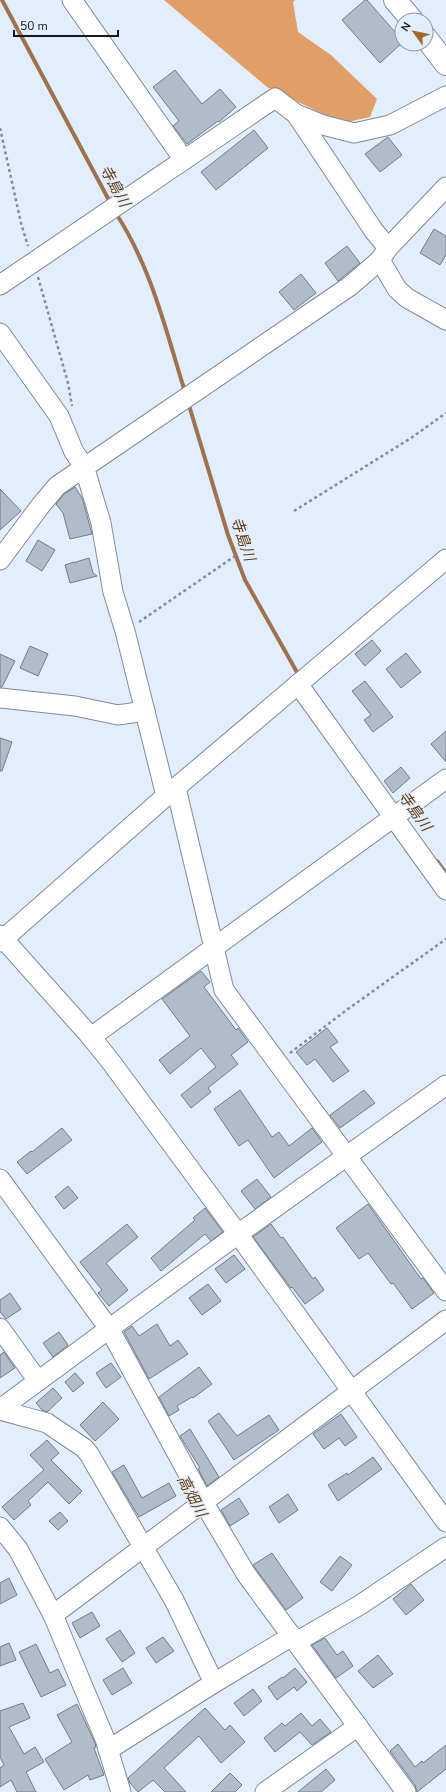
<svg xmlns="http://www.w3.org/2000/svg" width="446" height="1792" viewBox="0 0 446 1792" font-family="'Nunito Sans','Noto Sans JP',sans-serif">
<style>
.forest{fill:#df9f66}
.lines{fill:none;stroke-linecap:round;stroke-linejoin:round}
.stream{stroke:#9e734c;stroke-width:4}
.building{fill:#b1bccb;stroke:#727b89}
.minor-casing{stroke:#808a98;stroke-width:21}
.major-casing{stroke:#808a98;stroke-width:24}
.path{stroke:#838b96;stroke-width:2.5;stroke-dasharray:3 3;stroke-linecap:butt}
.minor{stroke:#fff;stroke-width:19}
.major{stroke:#fff;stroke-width:22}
.labels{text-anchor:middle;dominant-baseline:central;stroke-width:3;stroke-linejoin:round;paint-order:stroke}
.water-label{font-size:15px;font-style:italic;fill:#643a0d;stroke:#e2edfd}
</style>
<rect width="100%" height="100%" fill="#e2edfd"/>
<polygon class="forest" points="164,0 295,0 293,2 298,32 331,55 377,99 370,117 342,123 267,87"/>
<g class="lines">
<g class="stream">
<polyline points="2,0 111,204"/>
<path d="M115,212C151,266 166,331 185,392"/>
<polyline points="188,402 228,535 245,580 298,674"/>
<polyline points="437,861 446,873"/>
</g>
</g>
<g class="building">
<polygon points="365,0 367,0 402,40 402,43 380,63 342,20"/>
<polygon points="175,70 202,104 220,89 236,107 219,122 218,121 187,144 173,126 179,121 153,87"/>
<polygon points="254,130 268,148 216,190 201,172"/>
<polygon points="388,137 402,155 380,172 365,154"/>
<polygon points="434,229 446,236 446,255 440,265 420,253"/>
<polygon points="347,246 360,263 338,281 325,263"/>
<polygon points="301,274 316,293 294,310 279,292"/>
<polygon points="75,487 82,498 92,534 70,539 63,513 56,504 64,494"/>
<polygon points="0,489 21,511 0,530"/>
<polygon points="38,540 55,550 42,571 26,561"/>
<polygon points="89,558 93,573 97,576 70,583 65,565 74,562 76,563 76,562"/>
<polygon points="372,640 381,651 365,666 355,654"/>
<polygon points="30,646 48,654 38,676 20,668"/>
<polygon points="406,653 421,672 401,688 386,669"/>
<polygon points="0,654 15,661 2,687 0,687"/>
<polygon points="365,681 393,717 373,732 364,720 371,715 352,691"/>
<polygon points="446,731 446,762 431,744"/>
<polygon points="0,738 12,742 2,771 0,771"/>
<polygon points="401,767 410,778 393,793 384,781"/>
<polygon points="201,971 210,982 204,987 236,1030 238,1028 248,1042 231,1055 238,1064 208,1088 211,1092 191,1108 181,1095 216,1067 201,1048 170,1074 159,1060 190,1036 162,999"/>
<polygon points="327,1028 338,1042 330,1047 349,1071 333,1082 315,1059 307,1065 296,1052"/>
<polygon points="240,1090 272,1137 279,1132 289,1146 312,1128 322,1142 274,1178 248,1140 239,1146 214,1109"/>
<polygon points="364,1090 375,1103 340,1128 330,1115"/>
<polygon points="62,1128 72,1140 27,1174 17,1162 31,1151 32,1152"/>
<polygon points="257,1179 271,1197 255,1209 241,1191"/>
<polygon points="68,1186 78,1198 64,1209 55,1197"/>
<polygon points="368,1204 421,1279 423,1278 434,1293 412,1309 393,1283 391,1284 368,1253 359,1259 336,1228"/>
<polygon points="205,1208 223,1232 211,1241 205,1234 161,1271 151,1258 195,1220 193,1218"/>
<polygon points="127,1224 138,1237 106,1263 128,1290 109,1306 98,1293 102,1290 80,1262"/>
<polygon points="271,1224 281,1238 283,1237 313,1279 315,1277 324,1290 305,1304 292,1287 291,1288 253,1237"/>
<polygon points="234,1255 245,1269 226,1283 215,1269"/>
<polygon points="208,1284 221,1301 202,1315 189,1298"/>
<polygon points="10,1293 21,1309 6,1319 0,1312 0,1300"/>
<polygon points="157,1324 170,1346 178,1340 188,1354 149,1379 124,1332 132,1326 139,1336"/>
<polygon points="59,1332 68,1345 53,1357 43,1343"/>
<polygon points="4,1352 15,1368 0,1378 0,1355"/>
<polygon points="111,1363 121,1377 106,1388 96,1373"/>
<polygon points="199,1367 212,1384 193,1398 192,1397 177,1406 179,1410 169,1416 159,1397"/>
<polygon points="75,1373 84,1383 73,1392 65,1382"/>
<polygon points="53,1388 62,1398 47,1412 42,1410 36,1403"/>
<polygon points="103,1402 119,1419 95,1441 80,1425"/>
<polygon points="219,1413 237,1436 269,1415 279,1430 234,1460 208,1421"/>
<polygon points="341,1414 357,1437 345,1446 339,1438 324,1449 313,1434"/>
<polygon points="190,1429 219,1477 207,1486 198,1469 200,1468 180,1436"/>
<polygon points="47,1440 59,1453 51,1460 82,1491 69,1504 48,1482 28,1501 31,1505 14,1520 2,1507 44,1470 30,1455"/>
<polygon points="373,1457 382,1469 338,1501 328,1485 347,1473 348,1475"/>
<polygon points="124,1465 142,1498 169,1483 176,1496 139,1517 112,1472"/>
<polygon points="288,1494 298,1510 279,1523 269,1507"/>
<polygon points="239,1498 249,1514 230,1526 221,1510"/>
<polygon points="60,1512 68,1521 58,1530 49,1521"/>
<polygon points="272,1553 303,1598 286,1610 253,1565"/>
<polygon points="340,1556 352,1565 332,1591 320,1582"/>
<polygon points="9,1578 17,1595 0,1604 0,1583"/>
<polygon points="411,1584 424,1600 406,1615 393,1599"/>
<polygon points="92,1612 100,1626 80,1638 72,1623"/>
<polygon points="120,1630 135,1653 122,1662 106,1639"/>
<polygon points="163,1637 174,1651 156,1663 146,1648"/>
<polygon points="325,1638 337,1655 343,1651 353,1666 336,1678 312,1645"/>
<polygon points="9,1643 16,1660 0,1666 0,1647"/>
<polygon points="36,1644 50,1673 58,1669 66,1685 41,1697 19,1652"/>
<polygon points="378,1655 393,1674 373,1688 358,1671"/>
<polygon points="123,1668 132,1683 112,1695 103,1680"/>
<polygon points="295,1668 307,1682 297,1691 294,1687 277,1700 268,1687 282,1677 283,1678"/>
<polygon points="253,1689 262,1701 244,1716 234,1703"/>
<polygon points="23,1703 30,1718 9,1727 24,1754 35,1747 44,1762 26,1772 36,1792 17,1792 11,1780 0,1787 0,1768 4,1765 0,1757 0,1711"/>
<polygon points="77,1704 95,1743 96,1747 94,1748 104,1775 90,1780 88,1775 64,1790 45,1759 72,1742 57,1715"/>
<polygon points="205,1708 225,1730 230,1725 245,1742 221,1763 199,1736 164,1768 186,1792 165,1792 153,1780 138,1792 130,1783 128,1778"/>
<polygon points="301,1713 312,1726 320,1719 331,1732 312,1745 300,1732 275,1752 264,1738 282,1723 285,1726"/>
<polygon points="398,1744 415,1767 422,1761 423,1763 446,1745 446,1769 417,1792 415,1785 390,1751"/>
<polygon points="326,1769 335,1780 321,1792 298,1792"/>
<polygon points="230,1773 242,1785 235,1792 211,1792"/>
</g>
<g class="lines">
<g class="minor-casing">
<g id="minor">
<polyline points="72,0 184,160"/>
<polyline points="296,114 374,231 388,248"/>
<polyline points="380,260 397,289 407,298 446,320"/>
<polyline points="0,285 275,98 296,114 323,125 354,133 390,125 446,96"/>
<polyline points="0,333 59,416 74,452 84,466 101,523 113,592 125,631 166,796"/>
<polyline points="0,560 41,505 57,486 350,286 380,260 388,248 446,187"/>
<polyline points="298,684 446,890"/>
<polyline points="0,698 75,706 118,715 145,711"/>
<polyline points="176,788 224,990 446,1291"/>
<polyline points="0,935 91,1037 111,1062 238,1234 446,1522"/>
<polyline points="0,942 166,796 446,559"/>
<polyline points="91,1037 446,779"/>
<polyline points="0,1179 110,1330 204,1503 246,1574 406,1792"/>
<polyline points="0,1328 38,1381"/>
<polyline points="0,1409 238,1234 446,1085"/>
<polyline points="0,1410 47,1423 84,1448 89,1454 174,1600 214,1683"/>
<polyline points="0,1527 18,1549 53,1615 105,1739 121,1792"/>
<polyline points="53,1615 446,1320"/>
<polyline points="296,1642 360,1605 446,1547"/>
<polyline points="108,1750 214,1683 292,1636"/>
<polyline points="265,1792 358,1726"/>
</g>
</g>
<g class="major-casing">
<g id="major">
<polyline points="395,0 412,20"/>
<polyline points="426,38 446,64"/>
</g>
</g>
<g class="path">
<polyline points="0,128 21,223 28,246"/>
<polyline points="38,277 68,383 72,406"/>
<polyline points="294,511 411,438 446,413"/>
<polyline points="139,622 238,554"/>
<polyline points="290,1053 348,1009 446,939"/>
</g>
<use href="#minor" class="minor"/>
<use href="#major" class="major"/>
</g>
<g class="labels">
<g class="water-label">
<text transform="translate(115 186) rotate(61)">寺島川</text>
<text transform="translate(243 539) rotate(71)">寺島川</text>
<text transform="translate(415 811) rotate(54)">寺島川</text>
<text transform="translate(192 1496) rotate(62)">高畑川</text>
</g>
</g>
<g transform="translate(414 32) rotate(303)"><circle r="19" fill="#e2edfd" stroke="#9098a4"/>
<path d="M0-3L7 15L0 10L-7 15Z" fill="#a26629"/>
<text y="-6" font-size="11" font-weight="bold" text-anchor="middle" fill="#15191e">N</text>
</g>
<path d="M14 30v6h104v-6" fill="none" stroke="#15191e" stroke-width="2"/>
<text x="20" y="30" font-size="12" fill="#15191e" stroke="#e2edfd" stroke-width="3" paint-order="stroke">50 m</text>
</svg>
